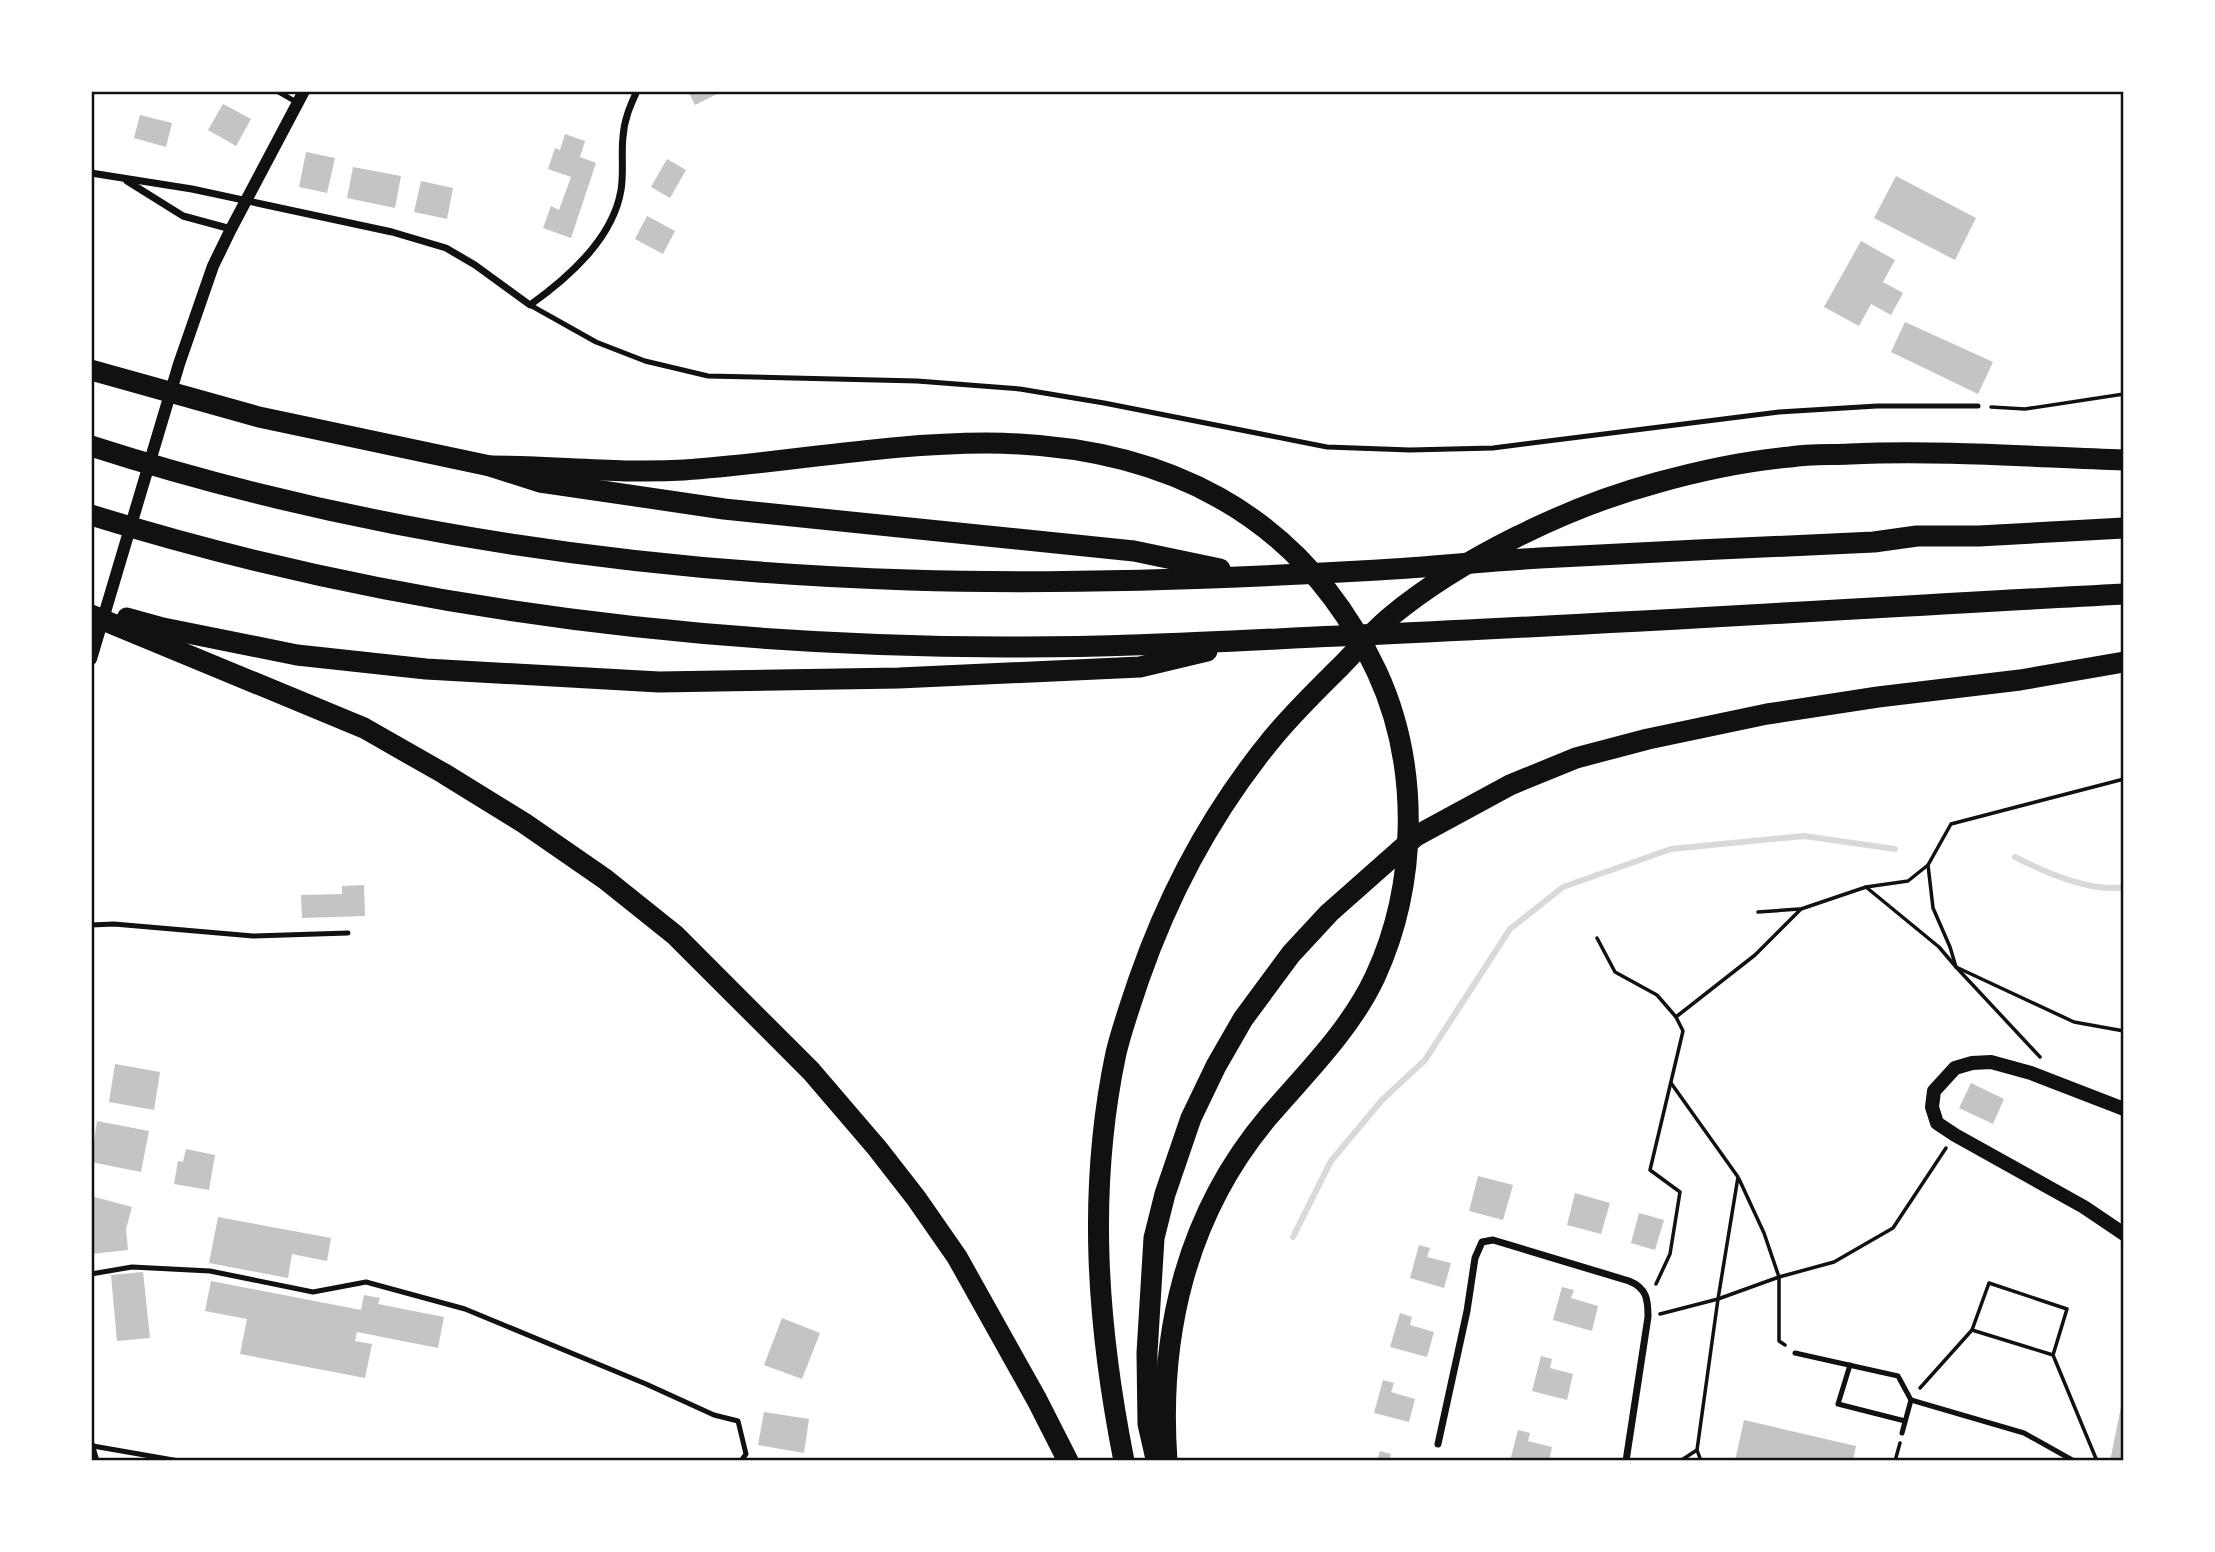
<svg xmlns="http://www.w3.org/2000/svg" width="2215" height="1552" viewBox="0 0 2215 1552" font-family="'Titillium Web',sans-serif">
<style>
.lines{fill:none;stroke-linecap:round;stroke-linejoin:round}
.stream{stroke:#d9d9d9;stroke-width:6}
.building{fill:#c4c4c4}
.path{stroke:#111;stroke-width:3.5}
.service{stroke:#111;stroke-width:5}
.minor{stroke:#111;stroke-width:7}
.tertiary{stroke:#111;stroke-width:12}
.secondary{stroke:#111;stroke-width:14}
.motorway{stroke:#111;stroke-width:21}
.neatline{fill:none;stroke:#111;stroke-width:2.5}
</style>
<rect width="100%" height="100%" fill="#fff"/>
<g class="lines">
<g class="stream">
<path d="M2015,857C2045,872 2091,893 2124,887"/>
<polyline points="1293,1237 1331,1161 1382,1100 1425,1060 1510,929 1563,887 1671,849 1804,836 1895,849"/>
</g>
</g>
<g class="building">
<polygon points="688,91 723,91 695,105"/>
<polygon points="223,104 251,119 236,146 208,130"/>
<polygon points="140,115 172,123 166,147 134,138"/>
<polygon points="565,134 585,141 580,157 596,163 571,238 543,228 551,206 559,210 571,177 548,169 555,148 560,150"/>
<polygon points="306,152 335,158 327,193 299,187"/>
<polygon points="667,159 686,170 670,198 651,187"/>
<polygon points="353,167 401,176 395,208 347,198"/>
<polygon points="1896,176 1976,218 1955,260 1874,218"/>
<polygon points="421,181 453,188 447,219 414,212"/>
<polygon points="647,216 675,231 663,254 635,239"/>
<polygon points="1861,241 1895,260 1883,282 1903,293 1891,315 1871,304 1859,326 1824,307"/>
<polygon points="1905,322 1993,362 1978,394 1891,352"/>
<polygon points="364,885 365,916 302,918 301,895 342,894 342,886"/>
<polygon points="115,1064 160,1072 154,1110 109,1102"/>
<polygon points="1971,1083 2004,1099 1993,1124 1959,1108"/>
<polygon points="97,1121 149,1131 141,1172 91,1162"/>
<polygon points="186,1149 215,1155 209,1190 174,1184 178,1161 183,1162"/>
<polygon points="1478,1176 1513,1185 1503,1220 1469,1211"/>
<polygon points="1575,1193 1610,1203 1601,1234 1567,1225"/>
<polygon points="91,1196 132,1207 126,1229 128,1250 91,1254"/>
<polygon points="1639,1213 1664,1220 1655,1250 1631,1243"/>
<polygon points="218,1217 331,1238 327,1261 292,1254 288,1278 209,1263"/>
<polygon points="1419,1245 1430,1248 1427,1257 1451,1263 1444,1288 1410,1278"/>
<polygon points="143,1272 150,1338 117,1341 111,1275"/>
<polygon points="211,1281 361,1310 364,1295 380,1298 378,1304 444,1317 438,1348 357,1332 355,1341 372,1344 365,1378 240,1354 247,1319 205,1311"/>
<polygon points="1562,1287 1574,1290 1571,1298 1598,1306 1592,1331 1553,1320"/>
<polygon points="1400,1313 1412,1317 1410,1325 1434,1332 1427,1357 1390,1347"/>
<polygon points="782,1318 820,1333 802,1379 764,1365"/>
<polygon points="1541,1356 1552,1359 1550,1368 1573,1374 1567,1400 1532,1391"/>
<polygon points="1383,1380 1394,1383 1391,1392 1415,1399 1409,1422 1374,1413"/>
<polygon points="2123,1397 2124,1461 2110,1461"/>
<polygon points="764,1412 809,1419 804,1453 758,1445"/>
<polygon points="1744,1420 1856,1446 1853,1461 1735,1461"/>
<polygon points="1518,1430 1530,1433 1528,1441 1552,1447 1549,1461 1510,1461"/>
<polygon points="1380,1451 1391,1454 1389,1461 1377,1461"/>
</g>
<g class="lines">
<g class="path">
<polyline points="1991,407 2025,409 2124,394"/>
<polyline points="1866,887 1908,881 1928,865"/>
<polyline points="1758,912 1799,909"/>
<polyline points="1597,938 1615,972 1657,995 1676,1017"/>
<polyline points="2040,1057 1956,967 1950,947 1933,908 1928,865 1951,824 2124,779"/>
<polyline points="1671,1083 1738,1177 1718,1299 1697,1450 1701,1461"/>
<polyline points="1739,1179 1764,1233 1779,1277 1779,1341 1785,1345"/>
<polyline points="1656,1284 1670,1254 1680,1192 1650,1170 1683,1031 1676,1017 1755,955 1801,909 1866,887 1939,947 1956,967 2074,1022 2124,1031"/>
<polyline points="1660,1314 1718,1299 1779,1277 1834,1262 1893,1228 1946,1148"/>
<polyline points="2053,1355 1972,1330 1989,1283 2067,1309 2053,1355 2097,1461"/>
<polyline points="1920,1388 1972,1330"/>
<polyline points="1680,1461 1697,1450"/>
<polyline points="1895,1461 1900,1443"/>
</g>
<g class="service">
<polyline points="277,91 298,103"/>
<polyline points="530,305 596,342 645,361 708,376 917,381 1020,389 1104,403 1327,447 1410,450 1493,448 1779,412 1877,406 1978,406"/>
<polyline points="91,925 114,924 253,936 348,933"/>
<polyline points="91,1274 132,1267 210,1271 313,1292 366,1282 465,1309 646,1384 714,1415 738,1421 746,1454 741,1461"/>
<polyline points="1795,1353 1898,1376 1911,1400 1902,1433"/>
<polyline points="1850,1365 1838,1404 1905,1421"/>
<polyline points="1911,1400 2024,1433 2074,1461"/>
<polyline points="93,1446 179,1461"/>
</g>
<g class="minor">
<path d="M91,173L192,189L392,232L446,248L475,265L530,305C568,278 613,239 621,190C624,173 621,154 623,137C624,120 630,106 637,91"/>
<polyline points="127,181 183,216 231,229"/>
<polyline points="91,1444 96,1461"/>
<path d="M1438,1444L1467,1311L1475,1258L1482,1242L1493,1240L1629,1281C1647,1288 1648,1300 1648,1317L1626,1461"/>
</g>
<polyline class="tertiary" points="91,659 179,364 213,266 231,229 304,91"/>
<polyline class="secondary" points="2124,1109 2031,1073 1991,1062 1972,1063 1955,1068 1934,1091 1932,1107 1937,1123 1955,1135 2084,1207 2124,1234"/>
<g class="motorway">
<polyline points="91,370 259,417 490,466 540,482 724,509 1134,551 1220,569"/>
<path d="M91,446C355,531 632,571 909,580C1065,585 1222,579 1378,570C1432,567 1486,561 1540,558C1651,552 1763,547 1874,542L1917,536H1979L2124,528"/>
<path d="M490,466C554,466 619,474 684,470C785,463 886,443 987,443C1161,444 1301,511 1377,672C1420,765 1418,884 1375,977C1350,1030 1307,1072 1269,1116C1186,1214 1158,1335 1167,1461"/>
<path d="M91,515C386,607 696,646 1004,647C1131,648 1258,639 1384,634C1631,623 1877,607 2124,594"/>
<polyline points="91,615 364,728 443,773 524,823 605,879 675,935 811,1071 877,1148 916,1198 957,1257 1037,1400 1068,1461"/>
<polyline points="127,618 163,628 297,655 426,669 659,682 899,678 1140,667 1207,651"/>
<polyline points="1156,1459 1148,1424 1147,1353 1154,1238 1165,1194 1191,1118 1216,1066 1243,1019 1291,954 1329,913 1416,836 1510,785 1576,758 1648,739 1767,714 1878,697 2020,680 2124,662"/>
<path d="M1124,1461C1097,1325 1087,1190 1116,1053C1122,1028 1131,1003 1139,979C1169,893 1213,811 1271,740C1292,714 1317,690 1341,666C1357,650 1372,632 1390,617C1460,559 1567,507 1656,483C1699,471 1745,461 1790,457C1810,454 1830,455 1850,454C1941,450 2033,457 2124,460"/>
</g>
</g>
<rect width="2215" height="1552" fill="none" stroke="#ffffff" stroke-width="186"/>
<rect x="93" y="93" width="2029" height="1366" class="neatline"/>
</svg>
